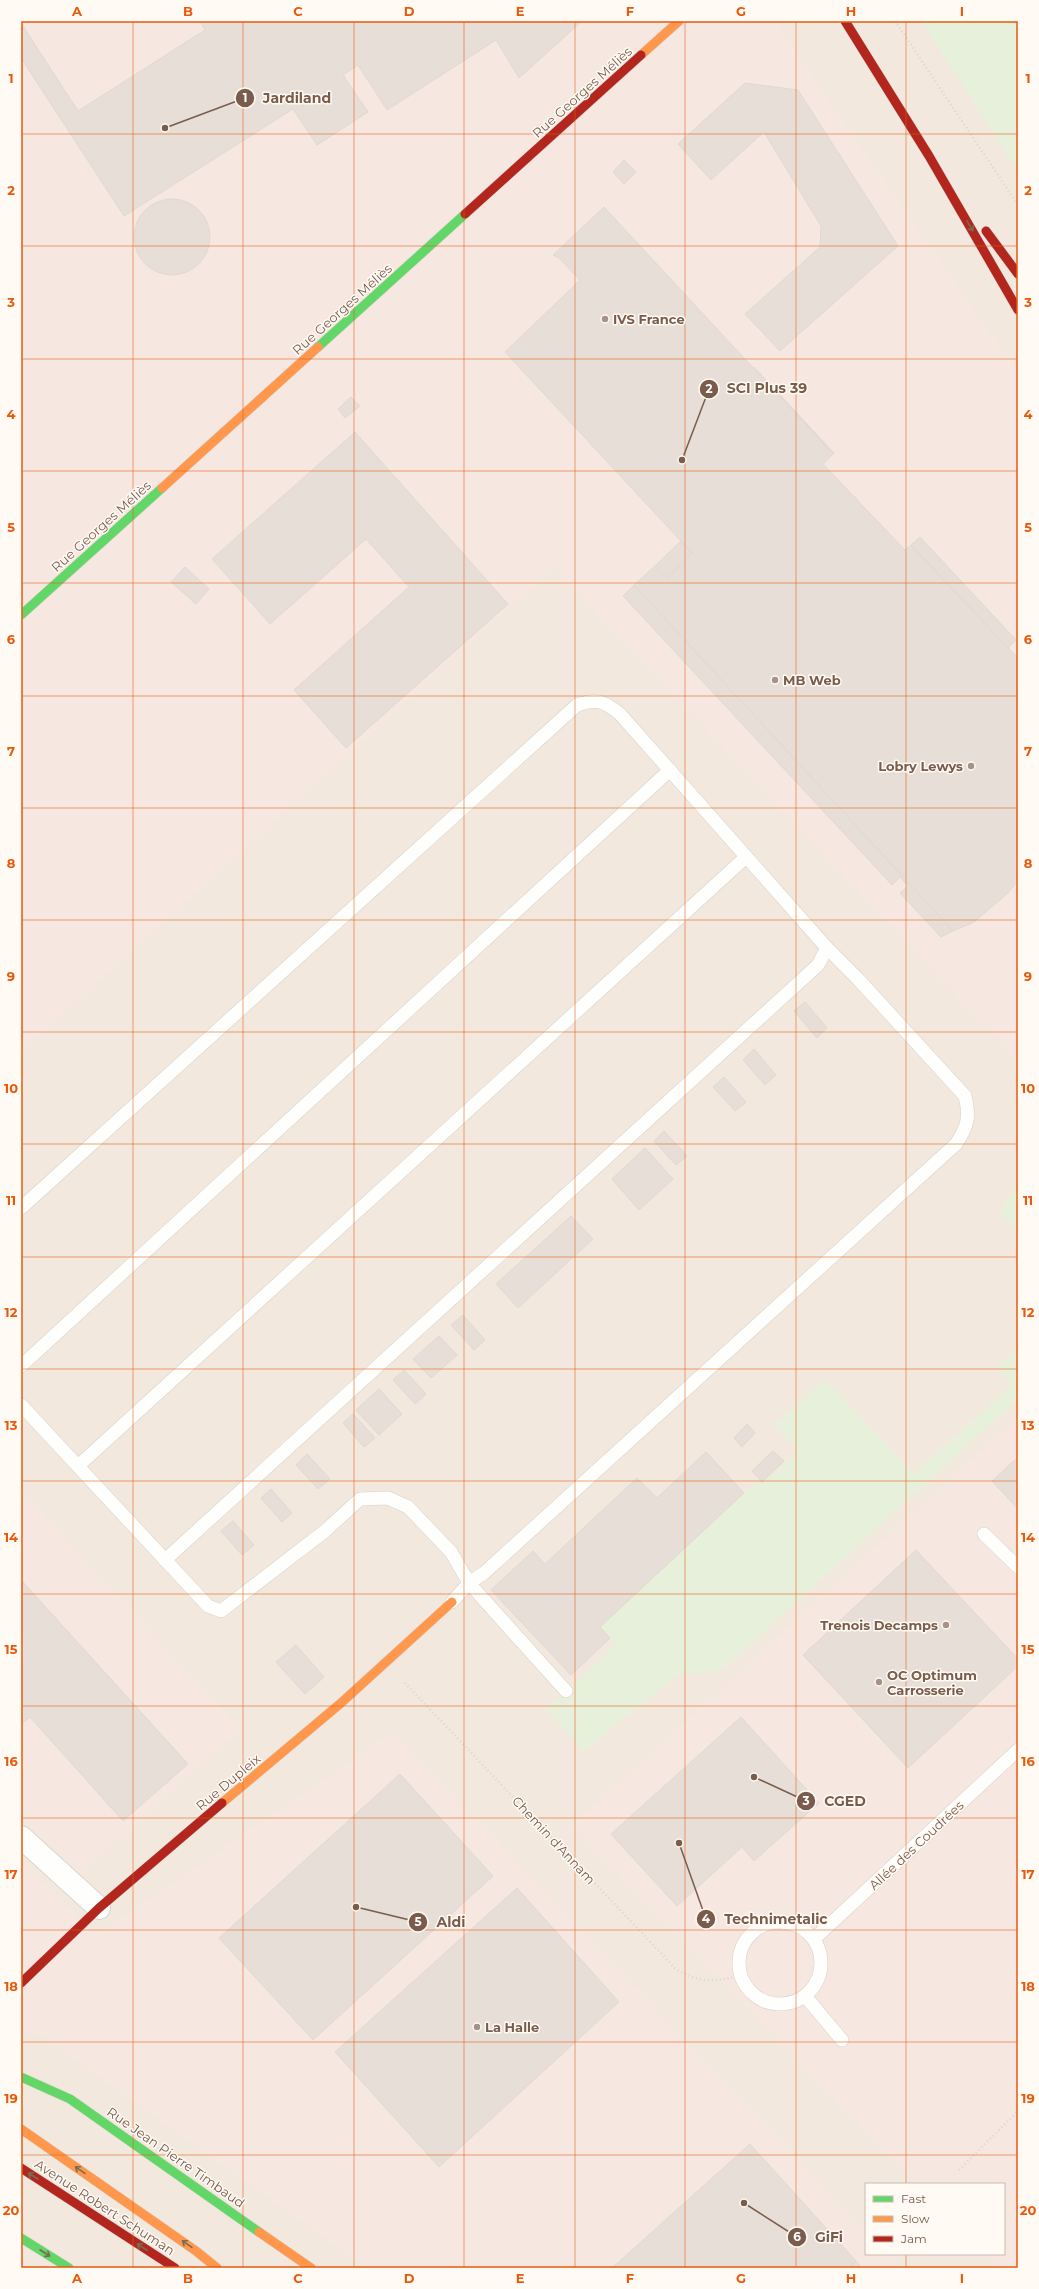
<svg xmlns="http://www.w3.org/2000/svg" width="1039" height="2289" viewBox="0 0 1039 2289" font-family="Montserrat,sans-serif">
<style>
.residential{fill:#f2e8de;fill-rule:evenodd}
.commercial{fill:#f6e8e1}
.green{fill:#e7f0db}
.building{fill:#e6ded7;stroke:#e2d8d2}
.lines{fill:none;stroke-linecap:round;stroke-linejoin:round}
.lane-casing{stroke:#d7d1cb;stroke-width:14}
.street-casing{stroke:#d7d1cb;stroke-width:24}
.fast-casing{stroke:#d9d2cb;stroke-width:10}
.slow-casing{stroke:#d9d2cb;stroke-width:10}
.jam-casing{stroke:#d9d2cb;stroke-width:10}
.path{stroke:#dcd5d0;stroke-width:2.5;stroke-dasharray:1 3;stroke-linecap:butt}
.lane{stroke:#fefefd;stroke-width:13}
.street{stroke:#fefefd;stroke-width:22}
.fast{stroke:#63d668;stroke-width:9}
.slow{stroke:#ff974d;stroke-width:9}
.jam{stroke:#b3261e;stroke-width:9}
.oneway{stroke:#776e51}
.grid{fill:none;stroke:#e8590c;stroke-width:1;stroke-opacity:0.55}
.poi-dot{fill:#a69286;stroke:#fffaf3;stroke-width:1.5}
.labels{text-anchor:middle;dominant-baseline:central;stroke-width:3;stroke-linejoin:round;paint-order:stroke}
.street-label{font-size:13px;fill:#7a5c4d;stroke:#fffaf3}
.poi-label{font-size:13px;font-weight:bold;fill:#7a5c4d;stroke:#fffaf3;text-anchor:start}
.leader{fill:none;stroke:#7a5c4d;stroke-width:1.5}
.callout-dot{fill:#7a5c4d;stroke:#fffaf3;stroke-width:1.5}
.mark-label{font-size:12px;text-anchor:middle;font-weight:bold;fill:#fff}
.callout-label{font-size:14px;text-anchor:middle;font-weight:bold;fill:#7a5c4d;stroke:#fffaf3;stroke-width:3;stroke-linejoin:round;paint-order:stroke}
.neatline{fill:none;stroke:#e8590c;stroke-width:1.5}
.grid-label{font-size:13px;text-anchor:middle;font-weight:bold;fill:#e8590c}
</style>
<rect width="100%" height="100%" fill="#f9f5f0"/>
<path class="residential" d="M21,21H1018V2268H21ZM866,2184H1004V2254H866Z"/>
<g class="commercial">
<polygon points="21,21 777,21 799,58 1018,374 1018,1061 554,567 21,1052"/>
<polygon points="1018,1417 1018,2268 998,2268 985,2254 1004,2254 1004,2184 917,2184 572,1826"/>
<polygon points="21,1491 239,1729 80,1875 21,1817"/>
<polygon points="393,1732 866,2232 866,2254 887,2254 900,2268 367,2268 41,2035 21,2031 21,1862 97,1935"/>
</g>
<g class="green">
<polygon points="921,21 1018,21 1018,171"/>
<polygon points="1018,1183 1018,1232 1000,1212"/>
<polygon points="1018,1346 1018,1399 720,1672 679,1674 583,1752 546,1709 576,1683 616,1644 600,1627 744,1493 756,1483 762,1484 797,1452 797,1448 775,1424 825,1379 914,1474 1012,1384 996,1365 1000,1364"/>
</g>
<g class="building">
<polygon points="203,21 582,21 519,78 496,40 387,110 358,65 343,75 368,112 317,145 293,109 124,216 21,58 21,23 78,111 205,30 201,23"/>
<polygon points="745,83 798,90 898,246 780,351 745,314 820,247 821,226 764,132 711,180 678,144"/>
<polygon points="624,160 636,172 624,184 613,172"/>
<circle cx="172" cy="237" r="38"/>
<polygon points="604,207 833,454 823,464 905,550 911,545 1018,658 1018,881 1008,893 974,922 953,931 634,585 655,566 667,578 692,553 505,352 580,280 559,258 553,255"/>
<polygon points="754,367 834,453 833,454"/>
<polygon points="351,397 360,406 345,418 338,409"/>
<polygon points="355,432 508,604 346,748 294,690 409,587 366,539 270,624 212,559"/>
<polygon points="920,537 1016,640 1008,648 911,545"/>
<polygon points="681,541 692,553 667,578 655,566"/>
<polygon points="185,567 209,589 196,604 171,582"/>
<polygon points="634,585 953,931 941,937 900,893 908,886 900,877 892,885 623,596"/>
<polygon points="805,1002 827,1028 817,1038 794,1011"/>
<polygon points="754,1049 776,1075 765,1085 743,1060"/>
<polygon points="724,1077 746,1102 735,1111 713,1087"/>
<polygon points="664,1131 687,1156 676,1165 654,1141"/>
<polygon points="645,1148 673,1179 639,1210 612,1179"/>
<polygon points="571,1216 593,1239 518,1308 496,1284"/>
<polygon points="463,1315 485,1340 474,1350 451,1325"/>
<polygon points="439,1336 457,1355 431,1378 413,1359"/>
<polygon points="404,1370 426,1394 415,1404 393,1380"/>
<polygon points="379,1389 402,1414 379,1435 356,1410"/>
<polygon points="353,1414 375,1438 364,1447 343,1423"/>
<polygon points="747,1424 755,1433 742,1447 734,1438"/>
<polygon points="773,1451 784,1461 762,1482 752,1471"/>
<polygon points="706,1452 744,1493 600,1627 610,1638 571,1675 491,1590 533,1551 545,1564 637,1478 657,1498"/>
<polygon points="307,1454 330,1479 318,1489 296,1465"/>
<polygon points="1018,1457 1018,1509 992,1481"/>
<polygon points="271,1489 292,1513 282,1522 261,1498"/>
<polygon points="233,1521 254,1545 242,1555 221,1531"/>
<polygon points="916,1550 1018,1659 1018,1666 908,1768 803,1655"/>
<polygon points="21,1580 188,1764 123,1821 30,1717 21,1724"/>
<polygon points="296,1645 324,1677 305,1694 276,1662"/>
<polygon points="741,1717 819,1803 754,1861 742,1847 677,1906 611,1834"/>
<polygon points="400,1774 493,1876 313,2040 219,1938"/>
<polygon points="517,1888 619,2002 439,2167 335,2052"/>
<polygon points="750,2144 856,2261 848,2268 612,2268"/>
<polygon points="856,2261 862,2268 848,2268"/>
</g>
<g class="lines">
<g class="lane-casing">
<g id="lane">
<path d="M21,1208L577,705C597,698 604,701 620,714L827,948L818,965L165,1560"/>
<polyline points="21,1366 670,770"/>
<polyline points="21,1405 208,1606 221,1611 325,1531 360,1499 388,1498 408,1507 451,1552 469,1583 566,1691"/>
<polyline points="78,1466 746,857"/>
<polyline points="984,1534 1018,1567"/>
<path d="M452,1602L469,1583L484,1573L956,1144C968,1126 970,1117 965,1096L858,979L827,948"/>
<circle cx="780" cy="1963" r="41"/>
<polyline points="814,1939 1018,1750"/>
<polyline points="805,1996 842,2040"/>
</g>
</g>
<g class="street-casing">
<polyline id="street" points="21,1837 99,1908"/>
</g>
<g class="fast-casing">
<g id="fast">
<polyline points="318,347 465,214"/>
<polyline points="21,615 162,488"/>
<polyline points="21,2077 70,2099 259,2232"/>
<polyline points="21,2238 69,2268"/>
</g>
</g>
<g class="slow-casing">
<g id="slow">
<polyline points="641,55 679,21"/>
<polyline points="162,488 318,347"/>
<polyline points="222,1803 341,1703 452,1602"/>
<polyline points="21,2129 196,2251 217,2268"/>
<polyline points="259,2232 311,2268"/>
</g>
</g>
<g class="jam-casing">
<g id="jam">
<polyline points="845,21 929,156 1018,310"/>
<polyline points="465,214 641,55"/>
<polyline points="986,231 1018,274"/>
<polyline points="21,1983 99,1908 222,1803"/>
<polyline points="21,2168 175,2268"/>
</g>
</g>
<g class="path">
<polyline points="895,21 1018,205"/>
<path d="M405,1683L675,1968C698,1984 715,1981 741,1976"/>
<polyline points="959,2170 1018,2111"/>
</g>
<use href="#lane" class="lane"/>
<use href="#street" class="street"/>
<use href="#fast" class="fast"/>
<use href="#slow" class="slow"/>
<use href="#jam" class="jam"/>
</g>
<defs><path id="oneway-shaft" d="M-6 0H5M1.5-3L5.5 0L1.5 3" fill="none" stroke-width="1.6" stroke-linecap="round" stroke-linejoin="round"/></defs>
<g class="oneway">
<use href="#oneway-shaft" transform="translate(970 226) rotate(60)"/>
<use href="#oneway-shaft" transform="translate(80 2170) rotate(-145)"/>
<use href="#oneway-shaft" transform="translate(33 2176) rotate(-147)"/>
<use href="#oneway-shaft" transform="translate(187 2244) rotate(-145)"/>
<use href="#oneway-shaft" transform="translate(142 2247) rotate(-147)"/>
<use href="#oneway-shaft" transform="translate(45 2253) rotate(33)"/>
</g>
<path class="grid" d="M133,21V2268M243,21V2268M354,21V2268M464,21V2268M575,21V2268M685,21V2268M796,21V2268M906,21V2184M21,134H1018M21,246H1018M21,359H1018M21,471H1018M21,583H1018M21,696H1018M21,808H1018M21,920H1018M21,1032H1018M21,1144H1018M21,1257H1018M21,1369H1018M21,1481H1018M21,1594H1018M21,1706H1018M21,1818H1018M21,1930H1018M21,2042H1018M21,2155H1018M906,2254V2268"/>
<g class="poi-dot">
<circle cx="605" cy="319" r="4"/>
<circle cx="775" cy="680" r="4"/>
<circle cx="971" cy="766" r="4"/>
<circle cx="946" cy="1625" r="4"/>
<circle cx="879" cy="1682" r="4"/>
<circle cx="477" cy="2027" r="4"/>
</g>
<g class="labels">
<g class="street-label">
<text transform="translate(582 92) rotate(-42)">Rue Georges Méliès</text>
<text transform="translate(342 309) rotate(-42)">Rue Georges Méliès</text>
<text transform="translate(101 526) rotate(-42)">Rue Georges Méliès</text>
<text transform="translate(228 1782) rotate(-40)">Rue Dupleix</text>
<text transform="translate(554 1840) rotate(47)">Chemin d'Annam</text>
<text transform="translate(916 1845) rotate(-43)">Allée des Coudrées</text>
<text transform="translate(176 2157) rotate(35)">Rue Jean Pierre Timbaud</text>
<text transform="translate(105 2207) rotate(33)">Avenue Robert Schuman</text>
</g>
<g class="poi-label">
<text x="613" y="319">IVS France</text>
<text x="783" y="680">MB Web</text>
<text x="963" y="766" text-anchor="end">Lobry Lewys</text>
<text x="938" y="1625" text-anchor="end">Trenois Decamps</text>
<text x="887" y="1675">OC Optimum<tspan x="887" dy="15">Carrosserie</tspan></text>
<text x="485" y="2027">La Halle</text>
</g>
</g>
<path class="leader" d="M165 128L245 98M682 460L709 389M754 1777L806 1801M679 1843L706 1919M356 1907L418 1922M744 2203L797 2237"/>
<g class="callout-dot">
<circle cx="165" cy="128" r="4"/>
<circle cx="682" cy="460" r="4"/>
<circle cx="754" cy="1777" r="4"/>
<circle cx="679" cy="1843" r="4"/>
<circle cx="356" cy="1907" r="4"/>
<circle cx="744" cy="2203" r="4"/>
<circle cx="245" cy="98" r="10"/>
<circle cx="709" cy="389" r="10"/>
<circle cx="806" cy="1801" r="10"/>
<circle cx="706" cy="1919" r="10"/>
<circle cx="418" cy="1922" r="10"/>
<circle cx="797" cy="2237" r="10"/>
</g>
<g class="mark-label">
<text x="245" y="102">1</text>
<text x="709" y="393">2</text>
<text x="806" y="1805">3</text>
<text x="706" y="1923">4</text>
<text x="418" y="1926">5</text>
<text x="797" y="2241">6</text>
</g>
<g class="callout-label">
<text x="297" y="103">Jardiland</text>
<text x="767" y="393">SCI Plus 39</text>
<text x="845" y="1806">CGED</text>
<text x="776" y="1924">Technimetalic</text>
<text x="451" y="1927">Aldi</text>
<text x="829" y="2242">GiFi</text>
</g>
<rect width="1039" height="2289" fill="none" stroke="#fffaf3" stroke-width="44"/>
<rect x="865" y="2183" width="140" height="72" fill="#fffaf3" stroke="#cabbb1"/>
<rect x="873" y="2196" width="20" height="6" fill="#63d668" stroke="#cabbb1"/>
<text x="901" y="2203" font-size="12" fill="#7a5c4d">Fast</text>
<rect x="873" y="2216" width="20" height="6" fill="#ff974d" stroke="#cabbb1"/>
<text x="901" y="2223" font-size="12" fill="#7a5c4d">Slow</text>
<rect x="873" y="2236" width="20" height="6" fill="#b3261e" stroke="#cabbb1"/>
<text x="901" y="2243" font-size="12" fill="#7a5c4d">Jam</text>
<rect x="22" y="22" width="995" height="2245" class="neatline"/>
<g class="grid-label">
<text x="77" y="16">A</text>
<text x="188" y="16">B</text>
<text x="298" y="16">C</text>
<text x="409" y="16">D</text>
<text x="520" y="16">E</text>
<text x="630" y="16">F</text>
<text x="741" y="16">G</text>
<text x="851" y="16">H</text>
<text x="962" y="16">I</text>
<text x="11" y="83">1</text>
<text x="1028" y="83">1</text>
<text x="11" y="195">2</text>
<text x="1028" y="195">2</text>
<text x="11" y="307">3</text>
<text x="1028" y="307">3</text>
<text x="11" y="419">4</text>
<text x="1028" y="419">4</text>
<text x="11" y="532">5</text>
<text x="1028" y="532">5</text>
<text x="11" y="644">6</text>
<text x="1028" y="644">6</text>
<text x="11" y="756">7</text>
<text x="1028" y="756">7</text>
<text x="11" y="868">8</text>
<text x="1028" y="868">8</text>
<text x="11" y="981">9</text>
<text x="1028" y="981">9</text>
<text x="11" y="1093">10</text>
<text x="1028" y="1093">10</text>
<text x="11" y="1205">11</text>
<text x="1028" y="1205">11</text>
<text x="11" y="1317">12</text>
<text x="1028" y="1317">12</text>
<text x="11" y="1430">13</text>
<text x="1028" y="1430">13</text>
<text x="11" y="1542">14</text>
<text x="1028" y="1542">14</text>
<text x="11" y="1654">15</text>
<text x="1028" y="1654">15</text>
<text x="11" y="1766">16</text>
<text x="1028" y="1766">16</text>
<text x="11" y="1879">17</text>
<text x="1028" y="1879">17</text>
<text x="11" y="1991">18</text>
<text x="1028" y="1991">18</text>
<text x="11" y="2103">19</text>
<text x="1028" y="2103">19</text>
<text x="11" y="2215">20</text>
<text x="1028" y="2215">20</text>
<text x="77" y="2283">A</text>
<text x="188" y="2283">B</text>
<text x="298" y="2283">C</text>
<text x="409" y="2283">D</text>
<text x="520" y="2283">E</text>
<text x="630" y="2283">F</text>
<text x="741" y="2283">G</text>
<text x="851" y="2283">H</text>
<text x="962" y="2283">I</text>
</g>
</svg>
